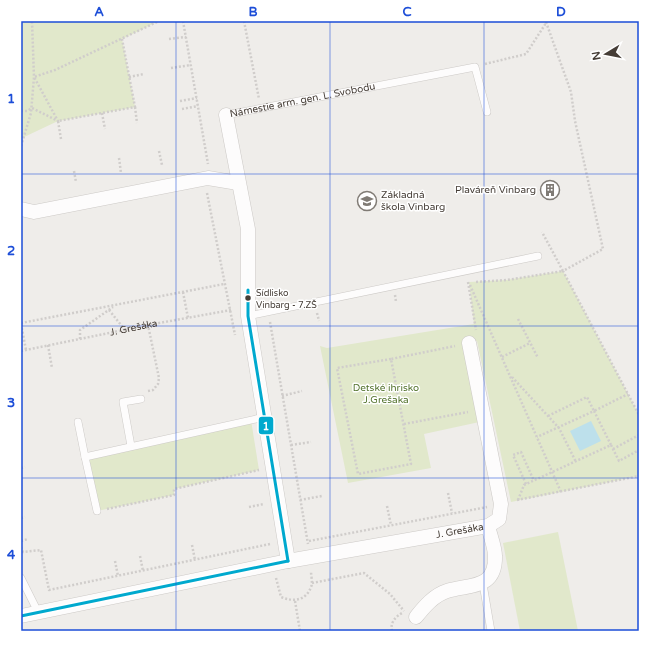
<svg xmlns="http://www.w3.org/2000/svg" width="660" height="652" viewBox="0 0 660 652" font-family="'Varela Round',sans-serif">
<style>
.green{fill:#e1e8cb}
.water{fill:#bde0eb}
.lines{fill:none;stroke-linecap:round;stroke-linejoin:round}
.lane-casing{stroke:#cdcac7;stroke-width:8}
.street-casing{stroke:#cdcac7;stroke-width:15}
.path{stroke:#d0cdcb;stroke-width:2.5;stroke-dasharray:2 2;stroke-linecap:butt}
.lane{stroke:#fdfcfc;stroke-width:7}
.street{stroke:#fdfcfc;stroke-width:14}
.bus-1-casing{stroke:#fff;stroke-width:6}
.bus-1{stroke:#00a9ce;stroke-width:3}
.grid{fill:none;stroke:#1d4ed8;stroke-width:1;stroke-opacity:0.55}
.bus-dot{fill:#453d36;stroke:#fff;stroke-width:1.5}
.labels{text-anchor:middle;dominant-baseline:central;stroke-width:3;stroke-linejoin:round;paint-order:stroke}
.bus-label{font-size:9px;fill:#453d36;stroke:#fff;text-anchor:start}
.street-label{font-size:10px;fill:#453d36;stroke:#fff}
.poi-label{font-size:10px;fill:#453d36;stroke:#fff;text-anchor:end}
.park-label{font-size:10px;fill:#53732d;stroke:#fff}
.line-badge{stroke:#fff;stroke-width:1.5}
.badge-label{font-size:11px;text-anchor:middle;font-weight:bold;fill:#fff}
.neatline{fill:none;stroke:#1d4ed8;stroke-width:1.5}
.grid-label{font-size:13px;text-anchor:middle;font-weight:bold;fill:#1d4ed8}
</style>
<rect width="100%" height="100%" fill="#efedea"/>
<g class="green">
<polygon points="21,21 159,21 122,39 135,107 58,121 22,138 21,137"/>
<polygon points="563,271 639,415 639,476 511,502 477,341 469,343 484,421 424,434 431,468 348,483 320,346 327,348 474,324 469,282 507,280"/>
<polygon points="251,420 259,470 174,489 174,495 97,511 85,457"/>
<polygon points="558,532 578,631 520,631 503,543"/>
</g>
<polygon class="water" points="591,421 601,441 580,451 570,431"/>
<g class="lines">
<g class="lane-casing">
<g id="lane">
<path id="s2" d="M226,115L475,67L487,112"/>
<polyline points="248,316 538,256"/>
<polyline points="78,422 85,457"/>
<polyline points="131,446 123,402 141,399"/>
<polyline points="97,511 85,457 265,417"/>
<polyline points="21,578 38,612"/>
<polyline points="483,584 491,631"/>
</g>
</g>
<g class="street-casing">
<g id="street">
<polyline points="226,115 248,229 248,316 288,561"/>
<polyline points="21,209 34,212 208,178 238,183"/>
<path id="s3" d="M21,616L288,561L488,526L499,519L501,504L469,343"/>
<path d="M416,617C424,607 434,595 447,591C469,584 496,590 495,556C495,547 490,535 488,526"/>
</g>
</g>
<g class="path">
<polyline points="183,21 208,164"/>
<polyline points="244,21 259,99"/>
<polyline points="546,22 571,92 575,121 603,249 563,271 639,415"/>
<polyline points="169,39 186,37"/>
<polyline points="485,64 526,54 546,23"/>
<polyline points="171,68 191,65"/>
<polyline points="129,77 144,74"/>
<polyline points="180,101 197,98"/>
<polyline points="135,107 137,123"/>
<polyline points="182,109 198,106"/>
<polyline points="21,111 27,111 32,108 58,121 34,77 55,70 159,21"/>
<polyline points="102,113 105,129"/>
<polyline points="61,139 58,121 135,107 122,39"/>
<polyline points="21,146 31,113 34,77 32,21"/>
<polyline points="159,151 162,165"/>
<polyline points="119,158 121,173"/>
<polyline points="74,171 76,182"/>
<polyline points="207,193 235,335"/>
<polyline points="468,282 476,330"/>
<polyline points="476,282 507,280 563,271 542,232"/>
<polyline points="470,285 561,492"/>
<polyline points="183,292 188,318"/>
<polyline points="395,295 396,302"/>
<polyline points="109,310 125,330"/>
<polyline points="317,313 319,321"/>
<polyline points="518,319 538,358"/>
<polyline points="270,322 308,544"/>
<polyline points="21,323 224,284"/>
<polyline points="21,324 26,350"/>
<polyline points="80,339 80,330 113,307"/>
<polyline points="48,345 52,368"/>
<path id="s1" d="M21,351L148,325L231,310"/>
<polyline points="502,357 530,343"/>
<polyline points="391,359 337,368 358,474 411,464 391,359 455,346"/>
<polyline points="512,377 559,428 576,462"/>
<polyline points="148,391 153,390 158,384 159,378 148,325"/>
<polyline points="282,396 302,391"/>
<polyline points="548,416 587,397 594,411 628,394"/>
<polyline points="404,424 468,412"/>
<polyline points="291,445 311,442"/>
<polyline points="611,445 619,461 639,450"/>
<polyline points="613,449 639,435"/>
<polyline points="21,468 25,467"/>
<polyline points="526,484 513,455 521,452 534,481"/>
<polyline points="448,493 452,513"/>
<polyline points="300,500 322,496"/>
<polyline points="517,500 639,476"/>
<polyline points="518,500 524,485 611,445 594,411 537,437"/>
<polyline points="387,506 391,525"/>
<polyline points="249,507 264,504"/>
<polyline points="107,509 174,495 174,489 259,470"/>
<polyline points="21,518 25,517"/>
<polyline points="21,541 28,539"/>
<polyline points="309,541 487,507"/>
<polyline points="192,545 195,560"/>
<polyline points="21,547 23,552 41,550 49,590 270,544"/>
<polyline points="140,556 143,571"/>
<polyline points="115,561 118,576"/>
<path d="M276,578L281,597C293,602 306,601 311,587C313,583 311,576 311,571"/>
<polyline points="312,583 364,573 390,594 404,611"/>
<polyline points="295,601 300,631"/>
<path d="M392,631C390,623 395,617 402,613"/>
</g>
<use href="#lane" class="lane"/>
<use href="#street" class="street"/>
<g class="bus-1-casing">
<g id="bus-1">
<polyline points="248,290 248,316 288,561"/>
<polyline points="21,616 288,561"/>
</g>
</g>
<use href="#bus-1" class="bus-1"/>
</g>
<path class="grid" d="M176,21V631M330,21V631M484,21V631M21,174H639M21,326H639M21,478H639"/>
<defs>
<g id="building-ring" transform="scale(1)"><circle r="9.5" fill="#fff" stroke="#807b75" stroke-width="1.5"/><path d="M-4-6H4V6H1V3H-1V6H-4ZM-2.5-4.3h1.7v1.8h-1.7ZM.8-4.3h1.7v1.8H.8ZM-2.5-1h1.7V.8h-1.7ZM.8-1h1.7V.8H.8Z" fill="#807b75"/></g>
<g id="school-ring" transform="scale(1)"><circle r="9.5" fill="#fff" stroke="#807b75" stroke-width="1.5"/><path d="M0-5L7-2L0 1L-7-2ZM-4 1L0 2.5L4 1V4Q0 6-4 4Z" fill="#807b75"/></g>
</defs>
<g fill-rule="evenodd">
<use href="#building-ring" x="550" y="190"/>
<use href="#school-ring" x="367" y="201"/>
</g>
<circle class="bus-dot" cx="248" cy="298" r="3.5"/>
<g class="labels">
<g class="bus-label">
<text x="256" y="293">Sídlisko<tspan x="256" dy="12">Vinbarg - 7.ZŠ</tspan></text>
</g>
<g class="street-label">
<text stroke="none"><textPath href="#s2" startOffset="78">Námestie arm. gen. L. Svobodu</textPath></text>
<text stroke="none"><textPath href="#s1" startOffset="115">J. Grešáka</textPath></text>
<text stroke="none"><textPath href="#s3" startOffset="447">J. Grešáka</textPath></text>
</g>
<g class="poi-label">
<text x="536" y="190">Plaváreň Vinbarg</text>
<text x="381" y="195" text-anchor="start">Základná<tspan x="381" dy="12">škola Vinbarg</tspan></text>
</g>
<g class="park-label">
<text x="386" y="388">Detské ihrisko<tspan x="386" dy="12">J.Grešaka</tspan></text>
</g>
</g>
<rect class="line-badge" x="258" y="416" width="16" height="19" rx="4" fill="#00a9ce"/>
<g class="badge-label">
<text x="266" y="430">1</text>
</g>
<rect width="660" height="652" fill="none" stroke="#ffffff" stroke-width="44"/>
<g transform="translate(606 54) rotate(260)" stroke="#ffffff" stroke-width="3" paint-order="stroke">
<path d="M0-3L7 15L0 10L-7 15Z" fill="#453d36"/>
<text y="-6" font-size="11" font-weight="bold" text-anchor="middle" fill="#453d36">N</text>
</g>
<rect x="22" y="22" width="616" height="608" class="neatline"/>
<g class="grid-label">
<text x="99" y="16">A</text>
<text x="253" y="16">B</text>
<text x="407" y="16">C</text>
<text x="561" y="16">D</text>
<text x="11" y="103">1</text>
<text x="11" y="255">2</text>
<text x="11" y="407">3</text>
<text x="11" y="559">4</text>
</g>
</svg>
